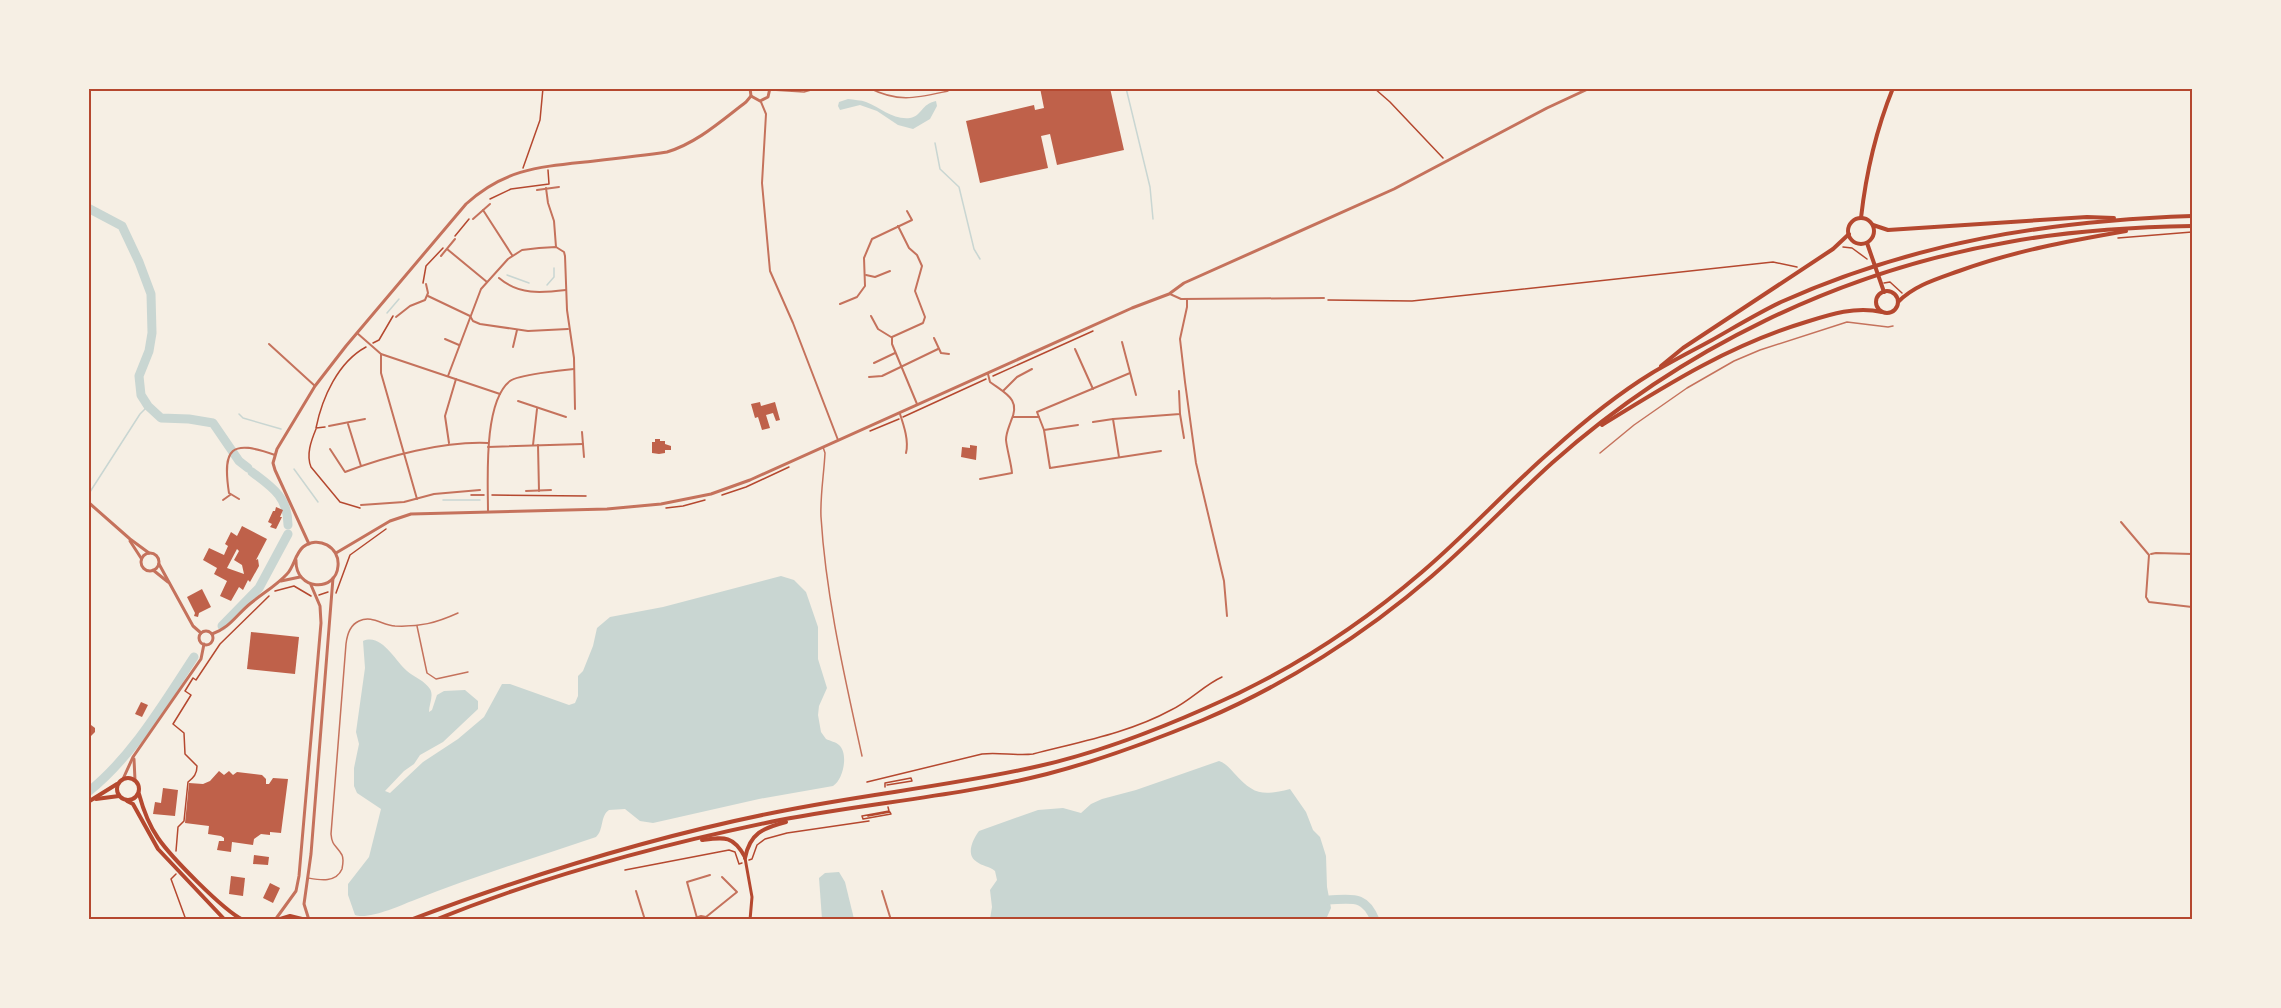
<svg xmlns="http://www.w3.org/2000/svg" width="2281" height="1008" viewBox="0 0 2281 1008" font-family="'Libre Baskerville',serif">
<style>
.water{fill:#c9d6d2}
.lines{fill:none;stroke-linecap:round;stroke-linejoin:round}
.stream{stroke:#c9d6d2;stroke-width:1.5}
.river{stroke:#c9d6d2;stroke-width:9}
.building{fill:#bf614a;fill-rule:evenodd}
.path{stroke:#b5482f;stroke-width:1.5}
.service{stroke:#c5725c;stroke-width:1.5}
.minor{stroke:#c5725c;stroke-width:2}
.tertiary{stroke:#c5725c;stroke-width:3}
.secondary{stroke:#b5482f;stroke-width:3}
.primary{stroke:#b5482f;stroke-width:4}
.trunk{stroke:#b5482f;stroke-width:4}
.neatline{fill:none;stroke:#b5482f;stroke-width:2}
</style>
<rect width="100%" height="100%" fill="#f6efe4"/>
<g class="water">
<path d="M848,99C854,100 861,100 866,102C881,108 893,120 910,118C922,116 921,104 936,101L937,106L930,119L913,129L898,125L877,111L860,105L840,110L838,106L839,102Z"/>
<path d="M781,576L794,580L806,592L818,627V659L827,688L819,706L818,715L821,732L826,739C830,741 836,742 839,745C849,754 843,780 833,786L759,799L653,823L640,821L625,809L609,810C600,816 604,830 596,837C534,858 472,877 412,901C399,906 368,920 355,915L348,895V884L369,857L381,809L357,793L354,786V768L359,744L356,732L365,668L363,641C382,633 395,661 407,671C414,677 425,681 430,689C434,696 429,704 429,712L432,710L437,695L444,691L465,690L478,701V709L443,742L420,755L414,764L404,771L385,791L390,793L423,762L458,739L484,717L502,684H510L569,705L575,703L578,696V676L583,671L593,646L597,628L610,617L663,607Z"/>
<path d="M1219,761C1225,763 1229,767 1234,773C1254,795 1262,796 1290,789L1306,812L1313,830L1320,837L1326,856L1327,887L1331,908L1327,917L1320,920L990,919L992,907L990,890L997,880L995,871C989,866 982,866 977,862C965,855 973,839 979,831L1038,810L1063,808L1081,813L1091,804L1102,799L1136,790Z"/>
<polygon points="839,872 845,882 854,919 822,919 819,878 825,873"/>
</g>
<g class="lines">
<g class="stream">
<polyline points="1126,88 1150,187 1153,219"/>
<polyline points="935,143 940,169 959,187 974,249 980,259"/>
<polyline points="507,275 529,283"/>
<polyline points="547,285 554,277 554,268"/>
<polyline points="387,313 399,299"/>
<polyline points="239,414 243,418 281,429"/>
<polyline points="294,469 318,502"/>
<polyline points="88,495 140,414 148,406"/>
<polyline points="443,500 480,500"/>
</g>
<g class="river">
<polyline points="88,208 122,226 139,262 151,294 152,333 149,351 139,376 141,395 148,406 161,418 189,419 213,423 239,461 248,468"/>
<path d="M252,472C272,487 288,497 288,525"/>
<polyline points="222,626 259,588 288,534"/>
<path d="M88,792C132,757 163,704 194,657"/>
<path d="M1329,900C1353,899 1365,895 1375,920"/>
</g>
</g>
<g class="building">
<polygon points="1040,88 1110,88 1124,150 1057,165 1050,134 1041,136 1048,168 980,183 966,121 1034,105 1035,110 1044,108"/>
<polygon points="760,402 761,406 775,402 780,420 776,421 773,413 766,415 770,428 762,430 758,417 755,418 751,404"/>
<polygon points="655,439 660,439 660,441 665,441 665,444 671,446 671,450 665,450 665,453 659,454 652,453 652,442 655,442"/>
<polygon points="970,445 977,446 976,460 961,457 962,447 970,448"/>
<polygon points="276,507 283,510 280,517 282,517 276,529 270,527 272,524 268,522 273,511 275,511"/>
<path d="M242,526L267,539L256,560L258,559L259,566L250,582L248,580L243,590L239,587L231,601L220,596L227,581L214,574L217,568L203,560L209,548L224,555L228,546L225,544L231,532L237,536ZM237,549L239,551L234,560L242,565L244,574L227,568Z"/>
<polygon points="202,589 211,607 199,613 198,617 194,616 195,613 187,597"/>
<polygon points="251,632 299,637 295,674 247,669"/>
<polygon points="141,702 148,705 142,717 135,714"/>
<polygon points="91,725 95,728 95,732 88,739 88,726"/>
<polygon points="219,771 224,775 229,771 233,775 237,772 262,775 266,779 266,784 269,784 273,778 288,779 281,833 270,832 270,835 261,834 254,839 253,845 232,842 231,852 217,850 219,841 224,841 224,838 221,836 208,834 209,826 185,823 189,783 203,784 210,781"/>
<polygon points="163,788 178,790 175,816 153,814 155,802 161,803"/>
<polygon points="254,855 269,857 268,865 253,864"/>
<polygon points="231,876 245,878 243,896 229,894"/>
<polygon points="270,883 280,888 273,903 263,898"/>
</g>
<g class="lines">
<g class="path">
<polyline points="1374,88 1390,102 1443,158"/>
<polyline points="523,168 540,120 543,88"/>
<polyline points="490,199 511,189 549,184 548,170"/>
<polyline points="455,236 469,219"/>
<polyline points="2118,238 2192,232"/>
<polyline points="1843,247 1852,248 1867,259"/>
<polyline points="423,283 426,266 443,248"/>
<polyline points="1884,283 1890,282 1902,293"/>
<polyline points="1328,300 1412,301 1773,262 1797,267"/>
<polyline points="373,343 379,340 393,316"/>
<polyline points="993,376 1093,331"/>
<polyline points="903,417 986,379"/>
<path d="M325,427L316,428C322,398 338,362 366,347"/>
<path d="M316,429C311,441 306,455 311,467L340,502L360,508"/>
<polyline points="870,431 899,419"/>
<polyline points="471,495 484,495"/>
<polyline points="492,495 586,496"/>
<polyline points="722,495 746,487 789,467"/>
<polyline points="666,508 683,506 705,500"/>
<polyline points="275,591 294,586 311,596"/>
<polyline points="336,593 350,555 386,529"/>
<polyline points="319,595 328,592"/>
<path d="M867,782L982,754C999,752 1016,756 1033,754C1079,742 1129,733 1171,710C1190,701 1204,685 1222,677"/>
<polyline points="885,787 885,783 911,778 912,781 887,785"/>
<polyline points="868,816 890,812 891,814 863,819 862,816 889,811 888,807"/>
<path d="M176,851L178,827L184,821L188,782C194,777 197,774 197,766L185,754L184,733L173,724L191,695L185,691L193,678L196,680L220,644L269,596"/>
<polyline points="749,860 752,859 757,845 765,839 787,833 869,821"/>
<polyline points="625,870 729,850 735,852 739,864 742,863"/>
<polyline points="176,874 171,879 186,920"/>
</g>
<g class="service">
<path d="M869,88C899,103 916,98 948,91"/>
<polyline points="772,90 804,92 818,88"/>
<path d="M823,447L825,453C824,474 820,496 821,517C826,598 845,678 862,756"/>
<polyline points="1600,453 1634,425 1687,388 1734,361 1760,350 1847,322 1888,327 1893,326"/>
<polyline points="417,626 427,673 436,679 468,672"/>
<path d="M308,878C320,880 336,883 342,869C343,864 344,859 342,855C336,845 332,846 331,834L346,644C347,635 350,625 359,621C372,615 382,625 395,626C420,627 436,623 458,613"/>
</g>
<g class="minor">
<polyline points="761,102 766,114 762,183 770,271 793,323 838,440"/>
<polyline points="546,188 548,203 554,221 556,247"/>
<polyline points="537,190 559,187"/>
<polyline points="483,210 512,255"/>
<polyline points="473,219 490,204"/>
<polyline points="447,249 487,282"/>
<polyline points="441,256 455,239"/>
<polyline points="866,275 875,277 890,271"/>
<path d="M499,278C519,295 541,293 566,290"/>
<polyline points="1170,294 1181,299 1324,298"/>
<polyline points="428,296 470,316 473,321 480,324 528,331 568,329"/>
<polyline points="1187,299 1187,307 1180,339 1185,382 1196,463 1224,581 1227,616"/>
<polyline points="840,304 857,297 865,286 864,258 872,239 912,220 907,211"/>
<polyline points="871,316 878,329 891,337"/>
<polyline points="396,317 410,306 425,300 428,293 426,284"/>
<polyline points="357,333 381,354 500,394"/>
<polyline points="892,337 923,323 925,317 915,291 922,266 917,255 909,248 898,226"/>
<polyline points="892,337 892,344 917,404"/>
<polyline points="934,338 941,353 949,354"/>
<polyline points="445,339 459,345"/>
<polyline points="1122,342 1136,395"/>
<polyline points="269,344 315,386"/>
<polyline points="513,347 517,330"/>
<polyline points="1075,349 1093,389"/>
<polyline points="381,354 381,373 417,499"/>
<polyline points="874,363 895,353"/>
<polyline points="1130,373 1037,412 1044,430 1050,468 1161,451"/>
<polyline points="448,376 481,289 508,259 522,250 539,248 556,247 564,252 565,256 567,310 574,358 575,409"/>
<polyline points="869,377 882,376 938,349"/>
<polyline points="1003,391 1017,377 1032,369"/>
<polyline points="518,401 566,417"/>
<path d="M900,414C904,426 909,441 906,453"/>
<polyline points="1180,414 1184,438"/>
<polyline points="1013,417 1039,417"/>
<polyline points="1093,422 1113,419"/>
<polyline points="348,424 361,466"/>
<polyline points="329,426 365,419"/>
<polyline points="1044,430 1078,425"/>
<polyline points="582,432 584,457"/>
<polyline points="449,443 445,416 456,379"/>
<polyline points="533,445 537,409"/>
<polyline points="538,445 539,491"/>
<polyline points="488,447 583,444"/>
<path d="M330,449L345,472C387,456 444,441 488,443"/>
<polyline points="1119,457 1113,419 1180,414 1179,391"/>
<path d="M980,479L1012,473C1011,462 1007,450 1006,440C1006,433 1009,427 1011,421C1021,399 1006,394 990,382L988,374"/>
<polyline points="526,491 551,490"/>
<path d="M239,499L229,493C222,448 231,439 275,455"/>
<polyline points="223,500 230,495"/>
<polyline points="361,505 404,502 434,494 480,490"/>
<path d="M488,512C488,481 483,402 510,381C518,375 562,370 574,369"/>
<polyline points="2121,522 2149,555 2146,597 2149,602 2192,607"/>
<polyline points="2151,554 2156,553 2192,554"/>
<polyline points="636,891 645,920"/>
<polyline points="882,891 891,920"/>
<polyline points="697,918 687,882 710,875"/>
<polyline points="690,920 701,916 706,917"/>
<polyline points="706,920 706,917 737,892 722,877"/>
</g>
<g class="tertiary">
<polyline points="750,88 751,96 760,101 768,97 770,88"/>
<polyline points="88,502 130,539 149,553"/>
<polyline points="130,541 141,558"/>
<path d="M309,544L275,470L273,463L277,449L315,386L346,346L466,204C503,170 537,167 585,162C612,159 640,156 667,152C697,143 721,121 746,102L751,96"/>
<circle cx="150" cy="562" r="9"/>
<polyline points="336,553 390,521 411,514 607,509 661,504 711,494 750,480 1132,308 1169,294 1184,283 1394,189 1547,108 1590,88"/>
<polyline points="159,564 193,626 201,633"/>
<polyline points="153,570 168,582"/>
<polyline points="281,581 300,577"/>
<circle cx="206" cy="638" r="7"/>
<path d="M212,634C230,628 237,614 251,603C263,593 276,586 287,574C294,567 295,554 303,547C318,535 340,547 338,566C336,593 295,591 296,560"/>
<polyline points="134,759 135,780"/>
<polyline points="123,779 133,757 201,659 204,644"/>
<polyline points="275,920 296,891 299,876 321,623 320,606 311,585"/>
<polyline points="309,920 304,904 311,854 333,578"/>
</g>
<polyline class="secondary" points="745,858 752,897 750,920"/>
<g class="primary">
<circle cx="1861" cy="231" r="13"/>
<path d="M1861,218C1866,173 1876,130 1893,88"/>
<polyline points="1867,243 1884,292"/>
<circle cx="1887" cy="302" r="11"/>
<circle cx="128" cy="789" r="11"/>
<path d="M139,794C143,809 149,825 158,838C171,857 223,910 243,920"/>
<polyline points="96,799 119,796"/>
<polyline points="127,801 133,804 158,849 225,920"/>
<polyline points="88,802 117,784"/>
</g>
<g class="trunk">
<polyline points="1873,225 1888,230 2087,217 2114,218"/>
<path d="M1898,302C1915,285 1937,279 1959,271C2014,251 2069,241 2126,231"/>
<polyline points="1661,366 1683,348 1833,249 1849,234"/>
<path d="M1602,425C1668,384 1730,345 1806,322C1831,314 1856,306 1882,312"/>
<path d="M702,840C724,837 733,835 745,857"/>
<path d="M745,858C750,833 763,828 786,822"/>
<polyline points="277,920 290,916 306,920"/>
<path d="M410,920C530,875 651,837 777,812C864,794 953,786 1039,766C1097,753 1152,732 1206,708C1283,675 1358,627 1422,572C1467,534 1506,490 1551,451C1582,423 1616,395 1652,373C1672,361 1692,351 1712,340C1735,327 1758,313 1781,302C1915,242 2047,221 2192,216"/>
<path d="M435,920C546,875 663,844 780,820C868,803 960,796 1047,774C1101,760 1152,741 1203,720C1285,685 1365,634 1432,576C1474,540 1511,500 1552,463C1680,349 1840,271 2009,242C2069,231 2131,227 2192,226"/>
</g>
</g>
<rect width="2281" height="1008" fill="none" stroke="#f6efe4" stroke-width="180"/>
<rect x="90" y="90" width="2101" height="828" class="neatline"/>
</svg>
